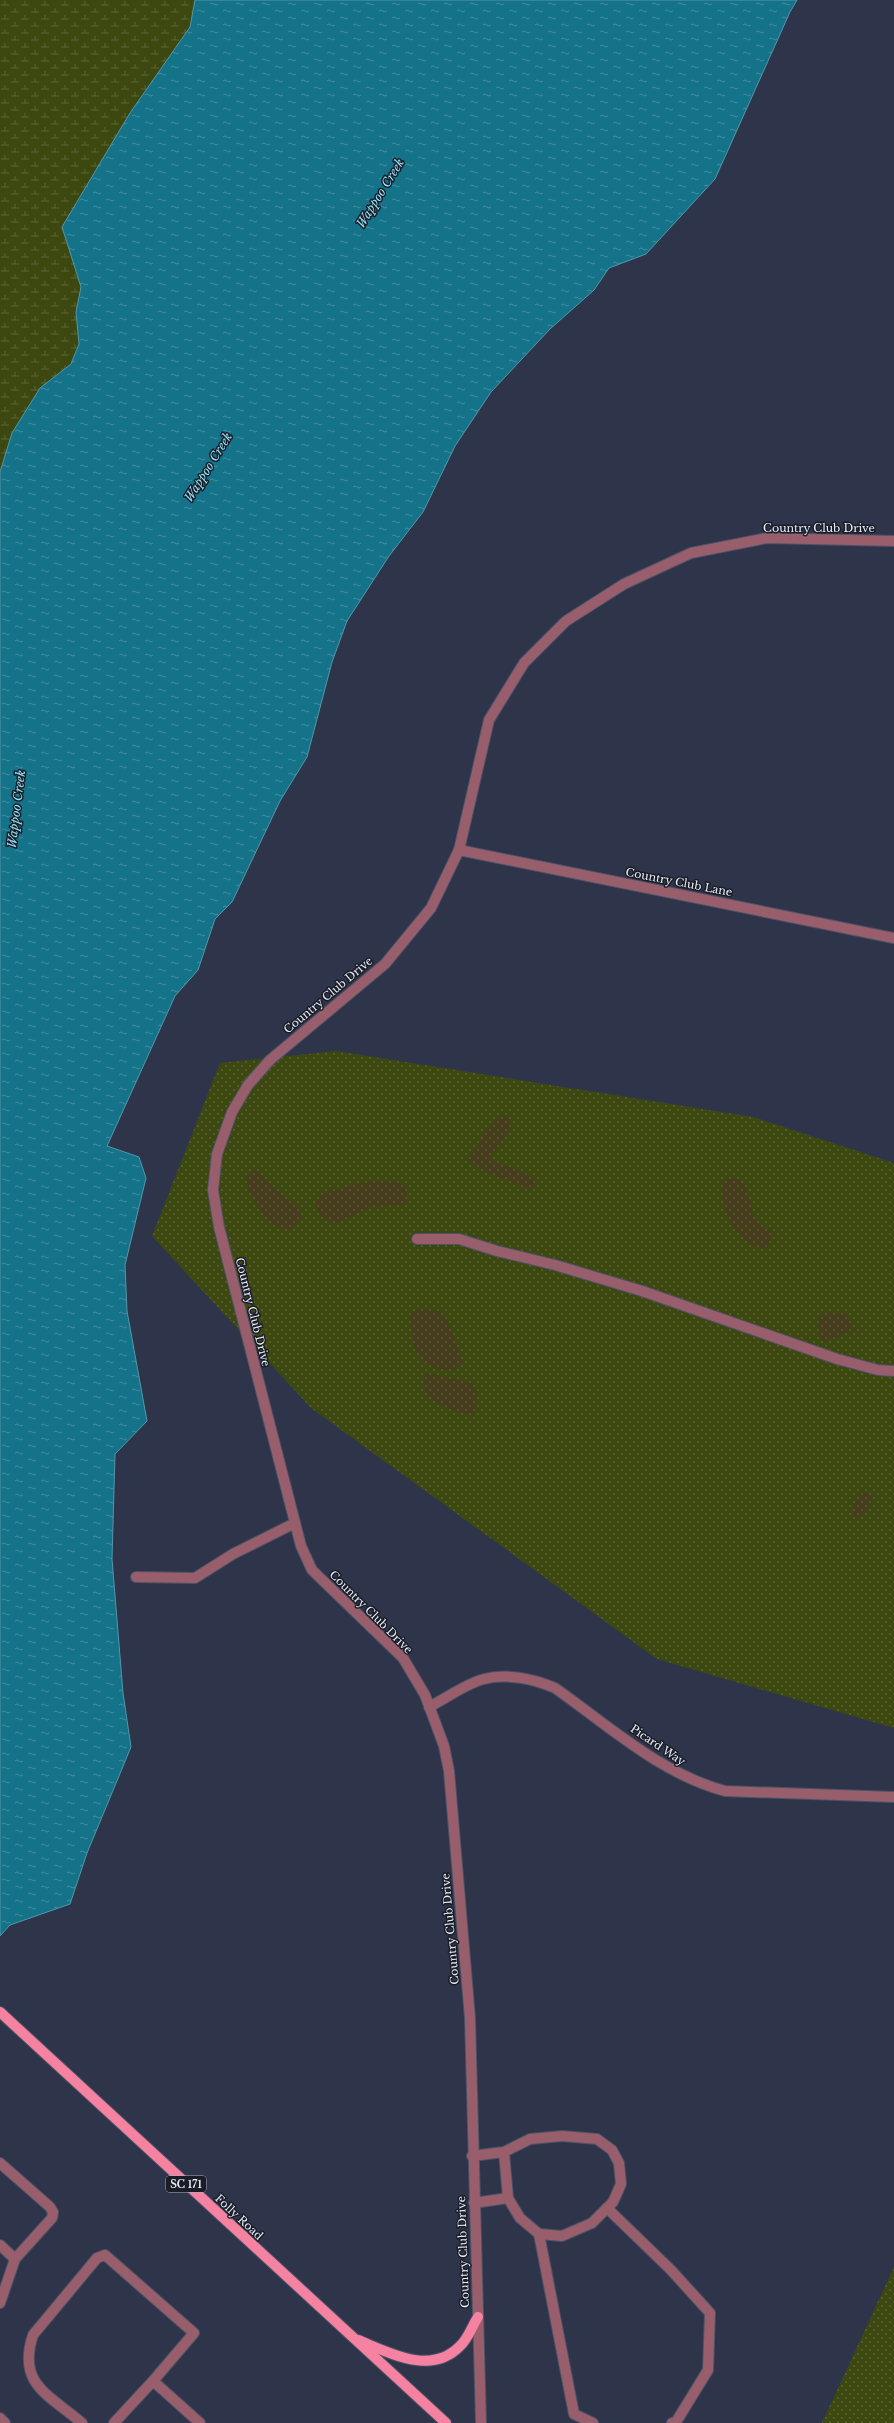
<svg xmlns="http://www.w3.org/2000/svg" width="894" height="2423" viewBox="0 0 894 2423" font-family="'Libre Baskerville',serif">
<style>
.grass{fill:url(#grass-dots)}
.wetland{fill:url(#wetland-marsh)}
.sand{fill:url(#sand-dots)}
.water{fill:url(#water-ripples);stroke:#5497ab}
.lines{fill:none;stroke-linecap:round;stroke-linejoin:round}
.service-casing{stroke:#4c5266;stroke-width:12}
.minor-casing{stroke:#4c5266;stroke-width:12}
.primary-casing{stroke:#4c5266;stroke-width:12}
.service{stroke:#985e6c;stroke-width:10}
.minor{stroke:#985e6c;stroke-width:10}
.primary{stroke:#f682a1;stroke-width:10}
.labels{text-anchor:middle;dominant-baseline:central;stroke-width:3;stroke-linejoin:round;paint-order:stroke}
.shield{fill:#1a1d26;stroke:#aaaeba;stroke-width:1}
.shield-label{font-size:10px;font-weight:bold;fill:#e8ecfa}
.street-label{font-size:11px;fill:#e8ecfa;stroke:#1a1d26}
.water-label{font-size:12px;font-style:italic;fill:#94e2fb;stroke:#1a1d26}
</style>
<defs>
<pattern id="grass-dots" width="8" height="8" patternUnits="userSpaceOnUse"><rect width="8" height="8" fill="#3d4811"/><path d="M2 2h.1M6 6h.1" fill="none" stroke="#596335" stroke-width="1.8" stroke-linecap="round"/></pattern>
<pattern id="wetland-marsh" width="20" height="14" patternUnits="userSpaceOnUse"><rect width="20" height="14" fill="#3d4811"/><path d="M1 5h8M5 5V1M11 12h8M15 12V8" fill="none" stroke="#596335"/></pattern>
<pattern id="sand-dots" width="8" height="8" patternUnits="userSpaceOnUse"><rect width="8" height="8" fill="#463d1d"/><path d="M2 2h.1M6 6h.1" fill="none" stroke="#61593f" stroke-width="1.8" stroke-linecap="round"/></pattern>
<pattern id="water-ripples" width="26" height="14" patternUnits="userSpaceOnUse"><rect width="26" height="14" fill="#147289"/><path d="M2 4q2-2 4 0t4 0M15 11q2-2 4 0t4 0" fill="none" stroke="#428da0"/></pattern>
</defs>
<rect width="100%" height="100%" fill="#2e354a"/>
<g class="grass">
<polygon points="336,1051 753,1117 894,1163 894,1728 657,1659 311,1408 152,1236 220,1063"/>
<polygon points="894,2267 894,2423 822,2423"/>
</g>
<polygon class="wetland" points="0,0 195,0 190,27 130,113 62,227 81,287 76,312 79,344 71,364 40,388 12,433 0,472"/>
<g class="sand">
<path d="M501,1115L506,1117L512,1126L491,1157L492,1161C502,1166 531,1172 535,1181L532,1187L527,1188L483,1171L469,1161C470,1153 494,1119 501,1115Z"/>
<path d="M254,1170L258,1172L272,1187L297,1206L302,1218L292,1229C274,1235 246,1195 246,1179L249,1173Z"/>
<path d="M727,1178L740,1179C751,1193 748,1212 760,1225C763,1228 768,1228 771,1231V1240L767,1248C743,1251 709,1200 727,1178Z"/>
<path d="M369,1181C385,1182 412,1176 407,1201C396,1210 382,1203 369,1208C358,1212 347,1220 335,1224L321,1215L315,1205L321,1194Z"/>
<path d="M418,1309C425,1310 434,1309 440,1312C448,1317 464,1357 461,1366C454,1370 446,1370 437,1368C411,1362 412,1336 410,1314Z"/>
<polygon points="829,1312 846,1314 851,1324 851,1331 823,1342 819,1334 818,1318"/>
<path d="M427,1373L472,1383L477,1392L475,1414C458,1416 411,1397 427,1373Z"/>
<polygon points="862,1492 870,1494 873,1498 864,1515 858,1518 854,1515 853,1504"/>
</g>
<polygon class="water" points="195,0 797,0 790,12 715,179 646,254 609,268 594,290 550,329 491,392 455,446 423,512 389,556 347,621 332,662 307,757 280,801 232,902 215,919 198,970 175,996 107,1146 139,1157 146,1178 125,1265 127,1311 147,1421 115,1454 112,1559 123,1693 131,1747 87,1853 70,1904 10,1925 0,1936 0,472 12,433 40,388 71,364 79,344 76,312 81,287 62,227 130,113 190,27"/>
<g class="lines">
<g class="service-casing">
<g id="service">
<polyline points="417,1239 459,1239 497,1251 555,1265 642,1291 837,1359 878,1370 894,1371"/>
<polyline points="136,1577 195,1578 233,1554 295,1523"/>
<polyline points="472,2156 504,2152 530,2139 562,2136 597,2139 612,2150 619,2163 621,2184 613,2202 592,2223 562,2236 539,2234 520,2218 508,2198 504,2152"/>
<polyline points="0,2163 50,2207 53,2212 52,2218 15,2259 0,2303"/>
<polyline points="474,2203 508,2198"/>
<polyline points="607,2208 671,2270 710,2313 708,2370 676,2422 672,2423"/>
<polyline points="539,2234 574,2414 593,2423"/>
<polyline points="0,2245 15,2259"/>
<path d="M82,2423C48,2394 17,2384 33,2335L97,2258L105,2255L194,2333L153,2381"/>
<polyline points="114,2423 153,2381 200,2423"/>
</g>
</g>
<g class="minor-casing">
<g id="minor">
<polyline points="459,850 894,938"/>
<path d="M429,1707C445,1699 467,1683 484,1679C507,1673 534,1679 555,1688C609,1726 661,1774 725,1791L894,1797"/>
<polyline points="0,2418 5,2423"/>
<polyline points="481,2423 470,2018 449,1771 444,1746 425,1695 403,1658 312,1570 301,1546 219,1227 213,1190 217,1154 232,1112 248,1085 270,1060 385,964 431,908 459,850 489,720 524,663 566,621 624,584 691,553 767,538 894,541"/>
</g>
</g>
<g class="primary-casing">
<g id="primary">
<polyline points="0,2012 446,2423"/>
<path d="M358,2340C390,2353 431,2376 460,2346C468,2339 472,2326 478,2317"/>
</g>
</g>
<use href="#service" class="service"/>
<use href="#minor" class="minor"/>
<use href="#primary" class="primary"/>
</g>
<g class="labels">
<rect class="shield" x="166" y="2176" width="40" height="16" rx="3"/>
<g class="shield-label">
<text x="186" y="2184">SC 171</text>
</g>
<g class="street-label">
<text x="819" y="528">Country Club Drive</text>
<text transform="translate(679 882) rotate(11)">Country Club Lane</text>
<text transform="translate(328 995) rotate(-40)">Country Club Drive</text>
<text transform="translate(253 1312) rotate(76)">Country Club Drive</text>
<text transform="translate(371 1612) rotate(45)">Country Club Drive</text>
<text transform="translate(658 1745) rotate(34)">Picard Way</text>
<text transform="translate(450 1929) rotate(-95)">Country Club Drive</text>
<text transform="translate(239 2217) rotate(43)">Folly Road</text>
<text transform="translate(463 2252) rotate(-92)">Country Club Drive</text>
</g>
<g class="water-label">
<text transform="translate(380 193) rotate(-58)">Wappoo Creek</text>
<text transform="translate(208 467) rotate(-58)">Wappoo Creek</text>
<text transform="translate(16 809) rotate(-83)">Wappoo Creek</text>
</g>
</g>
</svg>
